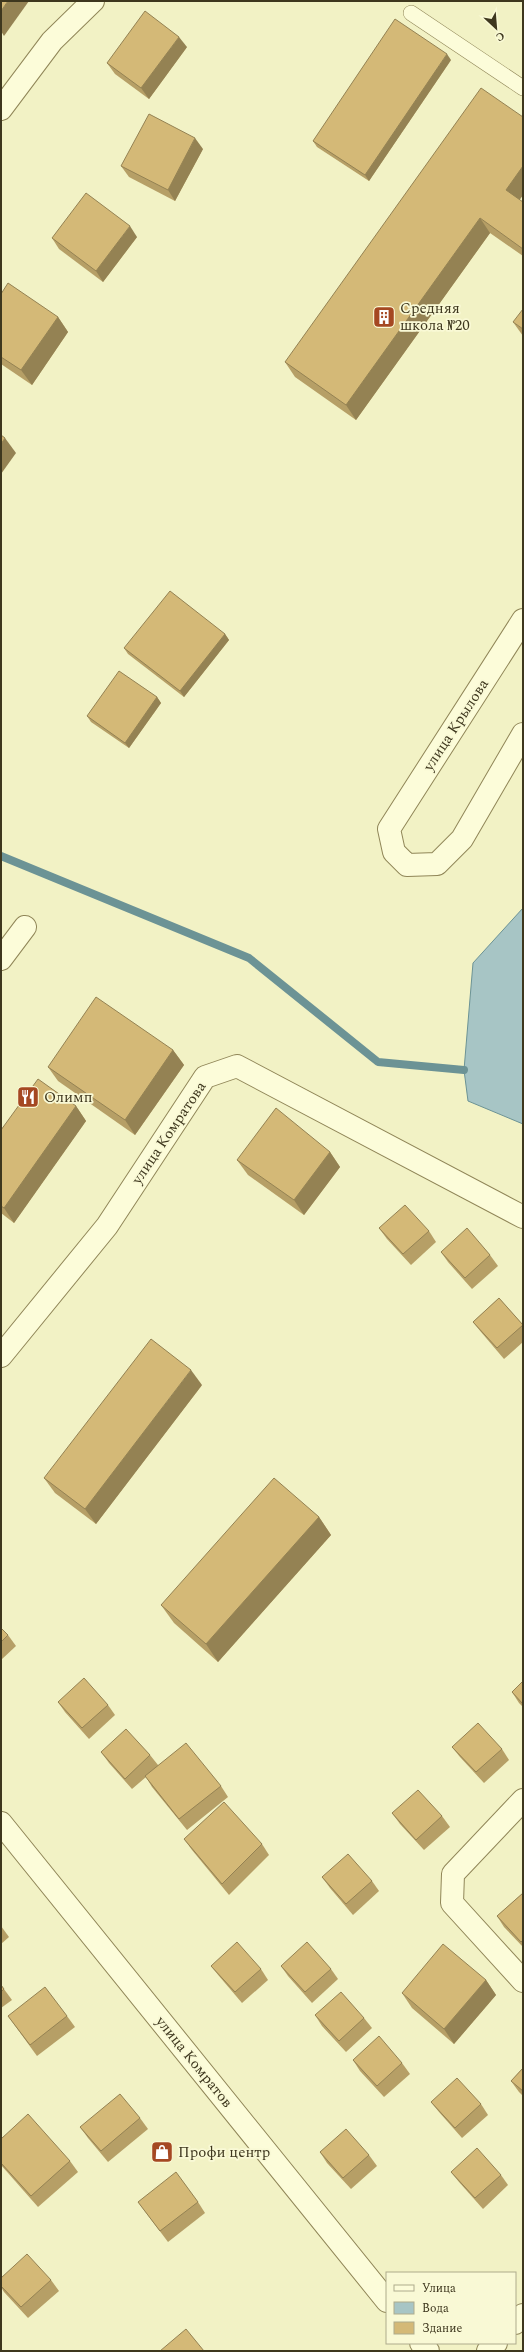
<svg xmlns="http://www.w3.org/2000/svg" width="524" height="2352" viewBox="0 0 524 2352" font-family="Spectral,serif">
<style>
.water{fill:#a7c5c5;stroke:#6c9395}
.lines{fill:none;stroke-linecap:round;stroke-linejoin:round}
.stream{stroke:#6c9395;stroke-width:8}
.lane-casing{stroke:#908658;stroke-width:16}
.street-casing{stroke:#908658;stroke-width:24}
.lane{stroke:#fcfcd9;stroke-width:15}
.street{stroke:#fcfcd9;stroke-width:22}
.wall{fill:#b69f66}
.shaded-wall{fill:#948253}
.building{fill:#d4b977;stroke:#948253}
.labels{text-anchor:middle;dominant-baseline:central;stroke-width:3.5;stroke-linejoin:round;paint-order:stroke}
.poi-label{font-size:15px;fill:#3e371e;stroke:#f9f9d5;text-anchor:start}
.street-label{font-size:15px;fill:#3e371e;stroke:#f9f9d5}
</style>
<rect width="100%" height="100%" fill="#f2f2c5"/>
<polygon class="water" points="523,908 523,1124 468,1101 464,1070 473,963"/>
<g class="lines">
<polyline class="stream" points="1,856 249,958 378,1062 464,1070"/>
<g class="lane-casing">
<polyline id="lane" points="411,13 523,88"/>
</g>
<g class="street-casing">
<g id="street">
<polyline points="1,109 52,41 93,1"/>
<polyline points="523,620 389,829 394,852 407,865 437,864 462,839 523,734"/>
<polyline points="1,959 25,927"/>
<polyline points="1,1356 107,1226 205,1077 237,1066 523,1217"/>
<polyline points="523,1800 453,1874 452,1903 523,1981"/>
<polyline points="1,1823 387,2301"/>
<polyline points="515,2323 523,2315"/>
<polyline points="421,2343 428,2351"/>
<polyline points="488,2351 496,2343"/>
</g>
</g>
<use href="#lane" class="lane"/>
<use href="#street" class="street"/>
</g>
<g class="wall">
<polygon points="187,47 149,99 115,74 107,63"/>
<polygon points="451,60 369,181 317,147 313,141"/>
<polygon points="523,117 523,195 519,200 523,202 523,256 490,233 356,420 295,377 285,362"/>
<polygon points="203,149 175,201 129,177 121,166"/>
<polygon points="137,237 103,282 59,249 52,238"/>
<polygon points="1,294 58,317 68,332 32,385 1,364"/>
<polygon points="513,322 523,329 523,336"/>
<polygon points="225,634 229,640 184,697 128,654 124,648"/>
<polygon points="157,697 161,703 129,748 91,722 87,716"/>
<polygon points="173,1050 184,1065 135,1135 58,1081 48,1067"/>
<polygon points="76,1106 86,1121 14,1223 1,1213 1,1130"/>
<polygon points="330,1152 340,1167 304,1215 248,1175 237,1160"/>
<polygon points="379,1228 429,1231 436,1242 411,1265 387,1239"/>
<polygon points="441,1252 490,1255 498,1266 472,1289 448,1262"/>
<polygon points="499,1298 523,1325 523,1342 504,1359 481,1332 473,1322"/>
<polygon points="202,1385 96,1524 55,1493 44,1478"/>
<polygon points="319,1517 331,1535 218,1662 174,1623 161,1605"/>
<polygon points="1,1628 8,1635 16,1646 1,1660"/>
<polygon points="523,1681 523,1707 519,1703 512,1692"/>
<polygon points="58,1702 108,1705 115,1715 89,1739 65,1712"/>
<polygon points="452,1747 502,1749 509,1760 484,1783 460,1757"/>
<polygon points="101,1752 150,1755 158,1765 221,1786 228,1797 187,1830 152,1787 146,1777 132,1789 109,1763"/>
<polygon points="392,1813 442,1816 450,1827 424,1850 400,1824"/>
<polygon points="184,1839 262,1844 269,1855 229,1895 192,1850"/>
<polygon points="322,1877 372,1881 379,1891 353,1915 330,1888"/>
<polygon points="523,1893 523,1947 504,1927 497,1916"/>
<polygon points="1,1926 9,1937 1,1944"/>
<polygon points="211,1966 261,1969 268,1980 242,2003 219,1976"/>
<polygon points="281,1966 331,1969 338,1979 312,2003 288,1976"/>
<polygon points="486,1980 496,1995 454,2044 412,2008 402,1993"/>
<polygon points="1,1985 12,2000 1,2008"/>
<polygon points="315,2015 364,2018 372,2028 346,2052 322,2026"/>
<polygon points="8,2016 67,2016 75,2027 37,2056"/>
<polygon points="353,2060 402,2063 410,2074 384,2097 360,2071"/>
<polygon points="523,2068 523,2096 519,2092 511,2081"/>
<polygon points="431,2102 481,2104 488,2115 462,2138 439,2112"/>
<polygon points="140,2118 148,2129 108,2162 88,2138 80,2127"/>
<polygon points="1,2139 70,2161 78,2172 38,2207 1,2165"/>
<polygon points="320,2152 369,2155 377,2166 351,2189 327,2163"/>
<polygon points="451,2172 501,2175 508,2185 483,2209 459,2182"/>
<polygon points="138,2202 198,2202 205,2213 168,2242"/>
<polygon points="1,2278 51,2280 59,2291 28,2318 4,2292 1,2287"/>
</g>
<g class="shaded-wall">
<polygon points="8,1 29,1 4,36 1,31 1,11"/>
<polygon points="179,37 187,47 149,99 141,88"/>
<polygon points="447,54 451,60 369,181 365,175"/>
<polygon points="195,138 203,149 175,201 168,190"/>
<polygon points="523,166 523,195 516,205 506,190"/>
<polygon points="480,218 490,233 356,420 346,405"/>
<polygon points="130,226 137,237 103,282 96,271"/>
<polygon points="58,317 68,332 32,385 21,370"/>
<polygon points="5,438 16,453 1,474 1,444"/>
<polygon points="225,634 229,640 184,697 180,691"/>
<polygon points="157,697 161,703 129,748 125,743"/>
<polygon points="173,1050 184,1065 135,1135 125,1120"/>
<polygon points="76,1106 86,1121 14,1223 4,1208"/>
<polygon points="330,1152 340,1167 304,1215 294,1200"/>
<polygon points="191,1370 202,1385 96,1524 85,1509"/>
<polygon points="319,1517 331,1535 218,1662 206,1644"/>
<polygon points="486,1980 496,1995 454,2044 444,2029"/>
</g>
<g class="building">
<polygon points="1,1 8,1 1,11"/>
<polygon points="145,11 179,37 141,88 107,63"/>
<polygon points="395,19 447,54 365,175 313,141"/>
<polygon points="481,88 523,117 523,166 506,190 523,202 523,249 480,218 346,405 285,362"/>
<polygon points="149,114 195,138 168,190 121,166"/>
<polygon points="86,193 130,226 96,271 52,238"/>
<polygon points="8,283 58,317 21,370 1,357 1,294"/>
<polygon points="523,309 523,329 513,322"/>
<polygon points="1,435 5,438 1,444"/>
<polygon points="170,591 225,634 180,691 124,648"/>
<polygon points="119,671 157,697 125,743 87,716"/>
<polygon points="96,997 173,1050 125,1120 48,1067"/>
<polygon points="38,1079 76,1106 4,1208 1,1206 1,1130"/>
<polygon points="276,1108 330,1152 294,1200 237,1160"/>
<polygon points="405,1205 429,1231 403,1254 379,1228"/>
<polygon points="467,1228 490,1255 465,1278 441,1252"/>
<polygon points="499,1298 523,1325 497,1348 473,1322"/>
<polygon points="151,1339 191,1370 85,1509 44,1478"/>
<polygon points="274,1478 319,1517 206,1644 161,1605"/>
<polygon points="1,1628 8,1635 1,1642"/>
<polygon points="84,1678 108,1705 82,1728 58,1702"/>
<polygon points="523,1681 523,1704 512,1692"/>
<polygon points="478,1723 502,1749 476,1772 452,1747"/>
<polygon points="126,1729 150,1755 125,1779 101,1752"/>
<polygon points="186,1743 221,1786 179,1819 145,1776"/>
<polygon points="418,1790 442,1816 416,1840 392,1813"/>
<polygon points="224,1802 262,1844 222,1884 184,1839"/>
<polygon points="348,1854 372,1881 346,1904 322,1877"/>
<polygon points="523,1893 523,1940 521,1942 497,1916"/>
<polygon points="237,1942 261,1969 235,1992 211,1966"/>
<polygon points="307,1942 331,1969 305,1992 281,1966"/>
<polygon points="443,1944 486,1980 444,2029 402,1993"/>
<polygon points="1,1985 4,1989 1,1992"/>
<polygon points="45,1987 67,2016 30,2045 8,2016"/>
<polygon points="341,1992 364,2018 339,2041 315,2015"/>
<polygon points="379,2036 402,2063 377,2086 353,2060"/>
<polygon points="523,2068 523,2091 511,2081"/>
<polygon points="457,2078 481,2104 455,2128 431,2102"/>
<polygon points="120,2094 140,2118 101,2151 80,2127"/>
<polygon points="28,2114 70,2161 31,2196 1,2163 1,2139"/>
<polygon points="346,2129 369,2155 343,2178 320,2152"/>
<polygon points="477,2148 501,2175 475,2198 451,2172"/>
<polygon points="176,2172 198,2202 160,2231 138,2202"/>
<polygon points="27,2254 51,2280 21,2307 1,2286 1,2278"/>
<polygon points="186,2329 204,2351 160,2351"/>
</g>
<defs>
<g id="building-square" transform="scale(1.15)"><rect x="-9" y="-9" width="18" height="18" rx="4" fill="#a54822" stroke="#f9f9d5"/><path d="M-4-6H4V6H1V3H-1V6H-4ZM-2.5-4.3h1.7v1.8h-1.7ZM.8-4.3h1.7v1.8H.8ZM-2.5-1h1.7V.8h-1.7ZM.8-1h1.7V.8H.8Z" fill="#fff"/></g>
<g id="restaurant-square" transform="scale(1.15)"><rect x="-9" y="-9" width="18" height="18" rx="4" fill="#a54822" stroke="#f9f9d5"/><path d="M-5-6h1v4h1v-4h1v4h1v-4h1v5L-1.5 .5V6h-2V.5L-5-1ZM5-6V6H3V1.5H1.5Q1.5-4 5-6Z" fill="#fff"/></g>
<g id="shop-square" transform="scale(1.15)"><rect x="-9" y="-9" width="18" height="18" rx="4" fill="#a54822" stroke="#f9f9d5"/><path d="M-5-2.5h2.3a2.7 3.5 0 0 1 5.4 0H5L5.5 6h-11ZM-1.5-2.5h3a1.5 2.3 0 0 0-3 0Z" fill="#fff"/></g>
</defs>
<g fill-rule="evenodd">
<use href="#building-square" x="384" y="317"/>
<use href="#restaurant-square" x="28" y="1097"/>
<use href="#shop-square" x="162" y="2152"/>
</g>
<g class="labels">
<g class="poi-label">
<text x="400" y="308">Средняя<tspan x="400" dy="17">школа №20</tspan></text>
<text x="44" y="1097">Олимп</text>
<text x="178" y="2152">Профи центр</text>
</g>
<g class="street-label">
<text transform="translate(456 725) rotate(-57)">улица Крылова</text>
<text transform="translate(169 1133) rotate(-56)">улица Комратова</text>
<text transform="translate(194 2062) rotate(51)">улица Комратов</text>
</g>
</g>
<rect width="524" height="2352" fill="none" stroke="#3e371e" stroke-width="4"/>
<rect x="386" y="2272" width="130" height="72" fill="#f9f9d5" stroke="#aeab8c"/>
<rect x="394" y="2285" width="20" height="6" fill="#fcfcd9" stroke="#aeab8c"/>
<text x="422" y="2292" font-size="12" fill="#3e371e">Улица</text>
<rect x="394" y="2302" width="20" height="12" fill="#a7c5c5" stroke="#aeab8c"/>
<text x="422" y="2312" font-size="12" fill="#3e371e">Вода</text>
<rect x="394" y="2322" width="20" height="12" fill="#d4b977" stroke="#aeab8c"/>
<text x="422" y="2332" font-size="12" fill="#3e371e">Здание</text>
<g transform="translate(496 28) rotate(154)" stroke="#f9f9d5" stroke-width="3" paint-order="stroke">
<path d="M0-3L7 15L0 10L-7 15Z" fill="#3e371e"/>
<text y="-6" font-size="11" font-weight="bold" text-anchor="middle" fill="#3e371e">С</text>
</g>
</svg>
